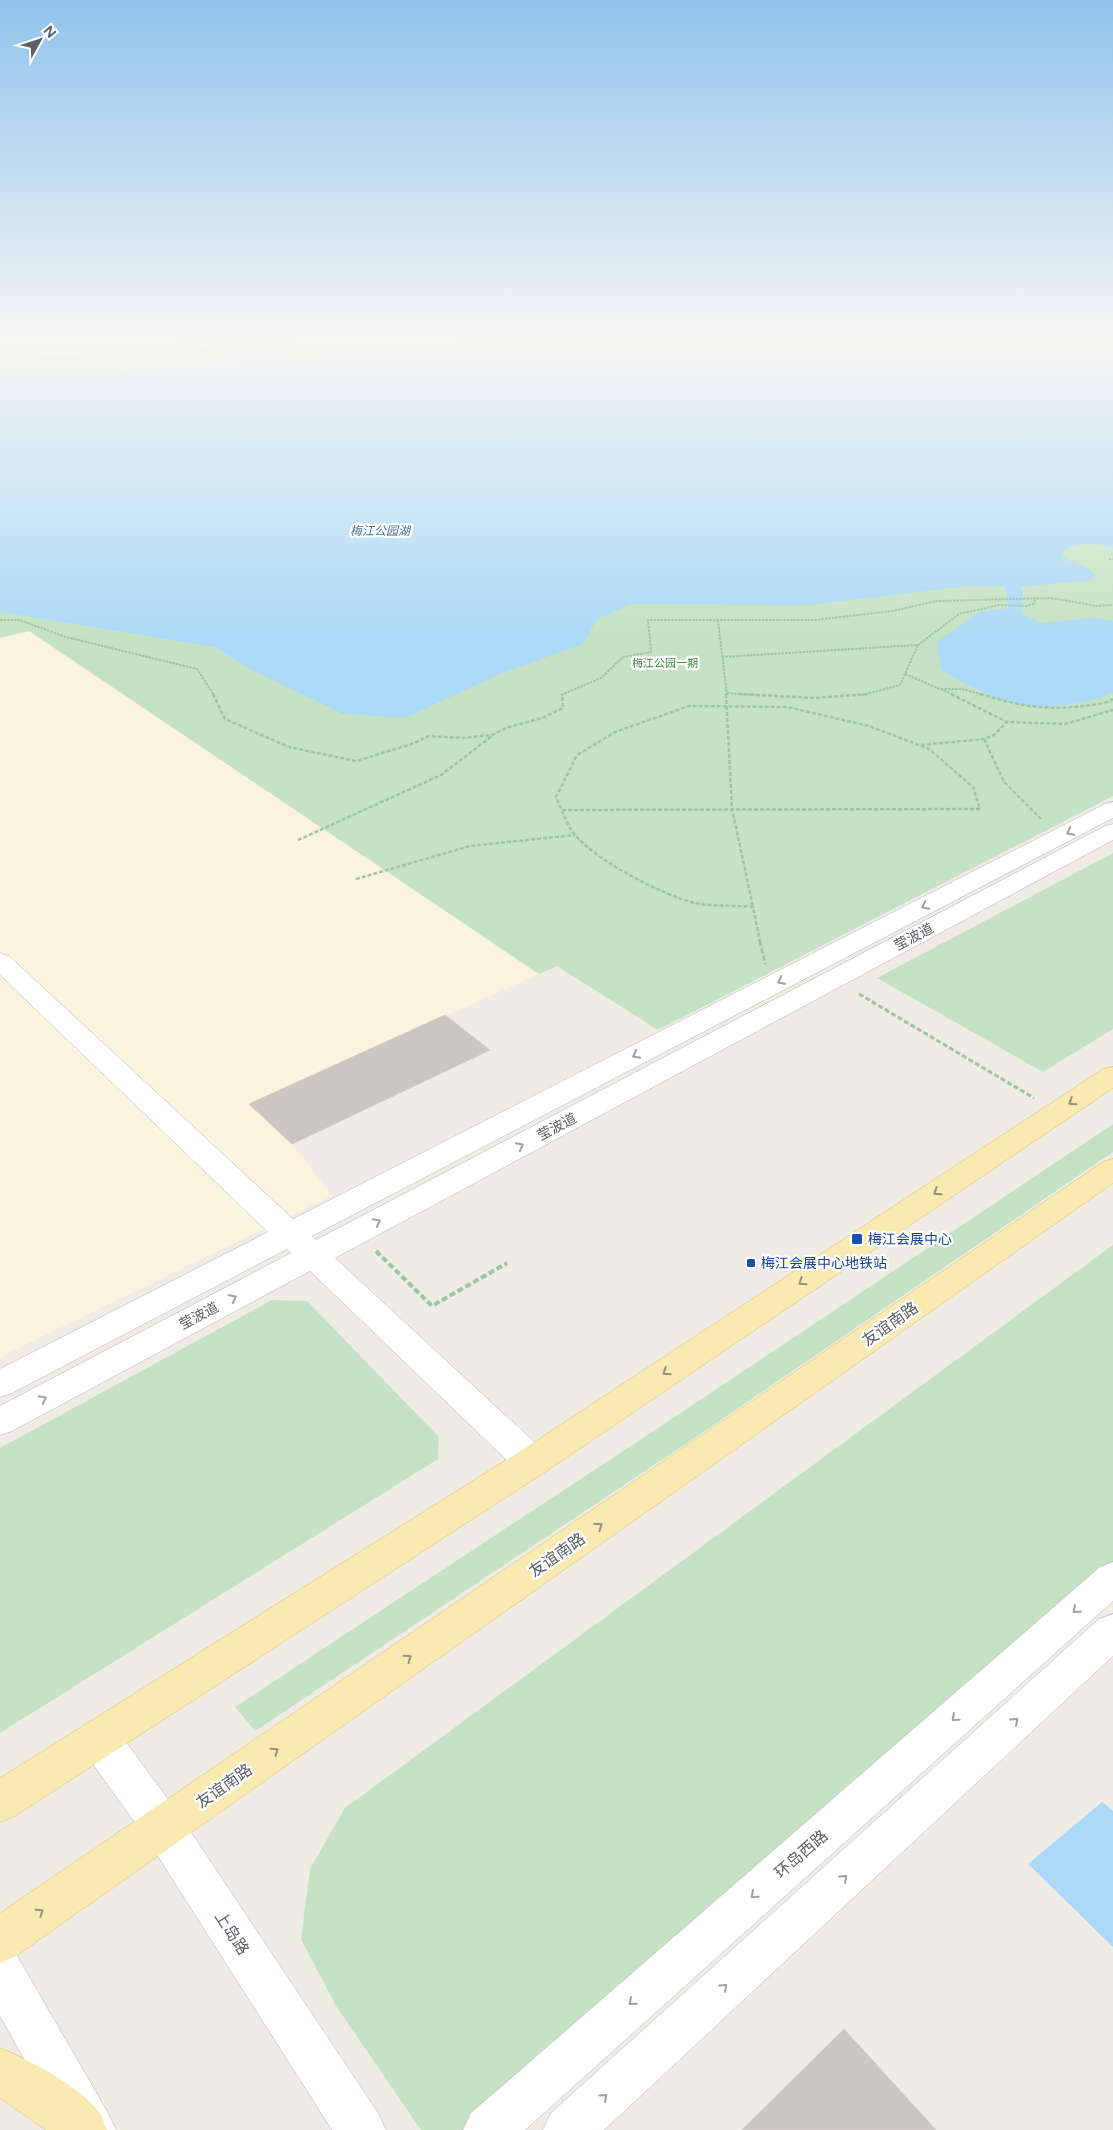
<svg xmlns="http://www.w3.org/2000/svg" width="1113" height="2130" viewBox="0 0 1113 2130" font-family="Figtree,'Noto Sans SC',sans-serif">
<style>
.commercial{fill:#fbf3dd}
.green{fill:#c5e3c4}
.water{fill:#acd9f7}
.building{fill:#cac7c2;stroke:#d2cdc4}
.lines{fill:none;stroke-linecap:round;stroke-linejoin:round}
.minor-casing{stroke:#b2b5b9;stroke-width:1}
.major-casing{stroke:#e5bd67;stroke-width:1}
.path-far3{stroke:#9ec4a7;stroke-width:2;stroke-dasharray:2.5 1;stroke-linecap:butt}
.path-far2{stroke:#9ec4a7;stroke-width:2.5;stroke-dasharray:4 2;stroke-linecap:butt}
.path-far1{stroke:#9ec4a7;stroke-width:3;stroke-dasharray:5 2.5;stroke-linecap:butt}
.path{stroke:#9ec4a7;stroke-width:4;stroke-dasharray:6 3;stroke-linecap:butt}
.minor{fill:#fff;fill-rule:evenodd}
.major{fill:#f8eab0;fill-rule:evenodd}
.oneway{stroke:#9ea0a2}
.oneway2{stroke:#93907f}
.transit-dot{fill:#1a4fb4;stroke:#fff;stroke-width:2}
.labels{text-anchor:middle;dominant-baseline:central;stroke-width:4.5;stroke-linejoin:round;paint-order:stroke}
.far-park-label{font-size:11px;fill:#3d833e;stroke:#fff}
.far-water-label{font-size:12px;font-style:italic;fill:#4775a0;stroke:#fff}
.street-label{font-size:14px;fill:#5d6064;stroke:#fff}
.transit-label{font-size:14px;fill:#164399;stroke:#fff;text-anchor:start}
.near-street-label{font-size:16px;fill:#5d6064;stroke:#fff}
</style>
<rect width="100%" height="100%" fill="#eeece5"/>
<polygon class="commercial" points="28,630 539,974 249,1104 292,1144 332,1196 0,1357 0,638"/>
<g class="green">
<polygon points="0,341 1113,341 1113,796 658,1030 557,966 539,974 29,631 0,638"/>
<polygon points="1113,853 1113,1029 1043,1072 877,978"/>
<polygon points="1113,1124 1113,1152 702,1433 255,1731 235,1707 679,1414"/>
<polygon points="1113,1245 1113,1585 513,2130 421,2130 336,2006 301,1939 310,1869 345,1808"/>
<polygon points="272,1300 307,1301 439,1437 438,1459 0,1733 0,1448"/>
</g>
<g class="water">
<path d="M480,341H1113V548C1097,543 1078,541 1064,551L1062,555C1073,566 1085,562 1095,575L1091,580L1020,587L1023,592L1022,614L1042,623L1090,618L1113,621V693C1085,705 1041,710 1011,702C986,695 963,683 941,670L937,642L981,611L1008,608L1005,586H968L809,605L631,604L597,619L583,644L502,673L405,718L343,714L254,671L214,647L0,612V377L60,373L112,374L139,369L176,368L236,360L336,354Z"/>
<polygon points="1102,1802 1113,1811 1113,1947 1028,1864"/>
</g>
<g class="building">
<polygon points="445,1015 490,1050 292,1144 249,1104"/>
<polygon points="844,2029 936,2130 742,2130"/>
</g>
<g class="lines">
<g class="minor-casing">
<g id="minor">
<polygon points="1113,802 1113,818 312,1236 316,1240 1105,826 1113,824 1113,840 335,1258 545,1452 550,1462 545,1472 532,1476 519,1472 310,1271 12,1431 0,1435 0,1406 291,1253 287,1249 12,1393 0,1397 0,1369 268,1232 0,975 0,953 9,956 293,1219 1105,804"/>
<polygon points="1113,1562 1113,1601 525,2130 463,2130 471,2113 1100,1567"/>
<polygon points="1113,1614 1113,1656 604,2130 543,2130 551,2113 1099,1619"/>
<polygon points="99,1720 114,1726 179,1814 378,2113 386,2130 332,2130 149,1842 84,1752 78,1739 84,1726"/>
<polygon points="0,1947 16,1954 108,2113 116,2130 64,2130 0,2016"/>
</g>
</g>
<g class="major-casing">
<g id="major">
<polygon points="1113,1067 1113,1088 545,1472 15,1816 0,1822 0,1778 519,1452 1103,1069"/>
<polygon points="1113,1159 1113,1183 16,1956 0,1963 0,1913 1103,1162"/>
<path d="M0,2048C30,2060 79,2086 99,2112C103,2117 104,2124 107,2130H46L0,2098Z"/>
</g>
</g>
<g class="path-far3">
<path d="M163,353C185,337 217,342 243,341"/>
<polyline points="0,362 203,351 293,341"/>
<polyline points="1109,559 1113,559"/>
<polyline points="0,620 19,620 66,637 197,669 214,695"/>
<polyline points="718,620 727,695"/>
<polyline points="722,657 918,645 959,614 999,605 1026,606 1033,604 1036,599"/>
<polyline points="905,674 954,695"/>
<polyline points="941,689 962,689 984,695"/>
<polyline points="727,693 756,695"/>
<polyline points="561,695 601,678 623,657 651,652 648,620 816,620 892,611 937,601 1052,598 1096,606 1113,605"/>
<polyline points="862,695 900,685 918,645"/>
</g>
<g class="path-far2">
<polyline points="213,694 225,719 289,747 356,761 412,744 429,736 462,738 492,735 509,727 542,718 563,708 562,694"/>
<polyline points="726,694 732,809 753,907"/>
<polyline points="738,694 815,698 869,694"/>
<polyline points="951,694 1007,722 1065,724 1113,710"/>
<path d="M980,694C1017,705 1044,711 1083,706C1093,705 1104,704 1113,699"/>
<polyline points="984,739 1004,782 1042,820"/>
<polyline points="921,745 984,739 994,735 1007,722"/>
<path d="M562,810L980,809L973,787L929,749L869,726L787,707L689,706L615,732L577,755L556,797C562,810 566,824 575,835C597,861 662,895 695,903C714,907 734,905 753,907L760,942"/>
<polyline points="298,840 441,775 492,736"/>
<polyline points="356,879 470,846 575,835"/>
</g>
<g class="path-far1">
<polyline points="760,941 765,964"/>
<polyline points="859,994 1034,1098"/>
</g>
<polyline class="path" points="376,1251 432,1306 507,1263"/>
<use href="#minor" class="minor"/>
<use href="#major" class="major"/>
</g>
<defs><path id="oneway-chevron" d="M-2-3.5L2.5 0L-2 3.5" fill="none" stroke-width="1.6" stroke-linecap="round" stroke-linejoin="round" transform="scale(1.25)"/></defs>
<g class="oneway">
<use href="#oneway-chevron" transform="translate(1070 832) rotate(153)"/>
<use href="#oneway-chevron" transform="translate(925 906) rotate(153)"/>
<use href="#oneway-chevron" transform="translate(781 981) rotate(153)"/>
<use href="#oneway-chevron" transform="translate(636 1055) rotate(153)"/>
<use href="#oneway-chevron" transform="translate(520 1146) rotate(-28)"/>
<use href="#oneway-chevron" transform="translate(377 1222) rotate(-28)"/>
<use href="#oneway-chevron" transform="translate(233 1298) rotate(-28)"/>
<use href="#oneway-chevron" transform="translate(43 1399) rotate(-28)"/>
<use href="#oneway-chevron" transform="translate(1076 1610) rotate(139)"/>
<use href="#oneway-chevron" transform="translate(955 1718) rotate(139)"/>
<use href="#oneway-chevron" transform="translate(1015 1721) rotate(-42)"/>
<use href="#oneway-chevron" transform="translate(844 1878) rotate(-42)"/>
<use href="#oneway-chevron" transform="translate(754 1895) rotate(139)"/>
<use href="#oneway-chevron" transform="translate(724 1987) rotate(-42)"/>
<use href="#oneway-chevron" transform="translate(632 2002) rotate(139)"/>
<use href="#oneway-chevron" transform="translate(604 2097) rotate(-42)"/>
</g>
<g class="oneway2">
<use href="#oneway-chevron" transform="translate(1072 1102) rotate(147)"/>
<use href="#oneway-chevron" transform="translate(937 1192) rotate(146)"/>
<use href="#oneway-chevron" transform="translate(802 1282) rotate(146)"/>
<use href="#oneway-chevron" transform="translate(666 1372) rotate(146)"/>
<use href="#oneway-chevron" transform="translate(599 1526) rotate(-35)"/>
<use href="#oneway-chevron" transform="translate(408 1658) rotate(-35)"/>
<use href="#oneway-chevron" transform="translate(275 1751) rotate(-35)"/>
<use href="#oneway-chevron" transform="translate(40 1912) rotate(-34)"/>
</g>
<linearGradient id="sky" x2="0" y2="1"><stop stop-color="#90c3ee"/><stop offset="0.53" stop-color="#f7f6f3"/><stop offset="1" stop-color="#f7f6f3" stop-opacity="0"/></linearGradient>
<rect width="1113" height="639" fill="url(#sky)"/>
<g class="transit-dot">
<rect x="851" y="1233" width="12" height="12" rx="2.5"/>
<rect x="746" y="1258" width="10" height="10" rx="2.5"/>
</g>
<g class="labels">
<g class="far-park-label">
<text x="665" y="663">梅江公园一期</text>
</g>
<g class="far-water-label">
<text x="380" y="531">梅江公园湖</text>
</g>
<g class="street-label">
<text transform="translate(914 937) rotate(-28)">莹波道</text>
<text transform="translate(557 1127) rotate(-28)">莹波道</text>
<text transform="translate(199 1316) rotate(-28)">莹波道</text>
</g>
<g class="transit-label">
<text x="868" y="1239">梅江会展中心</text>
<text x="761" y="1263">梅江会展中心地铁站</text>
</g>
<g class="near-street-label">
<text transform="translate(890 1324) rotate(-35)">友谊南路</text>
<text transform="translate(557 1555) rotate(-35)">友谊南路</text>
<text transform="translate(224 1786) rotate(-35)">友谊南路</text>
<text transform="translate(801 1854) rotate(-41)">环岛西路</text>
<text transform="translate(232 1933) rotate(57)">上岛路</text>
</g>
</g>
<g transform="translate(40 40) rotate(50)" stroke="#ffffff" stroke-width="4" paint-order="stroke">
<path d="M0-4L9 19L0 12L-9 19Z" fill="#5d6064"/>
<text y="-8" font-size="14" font-weight="bold" text-anchor="middle" fill="#5d6064">N</text>
</g>
</svg>
